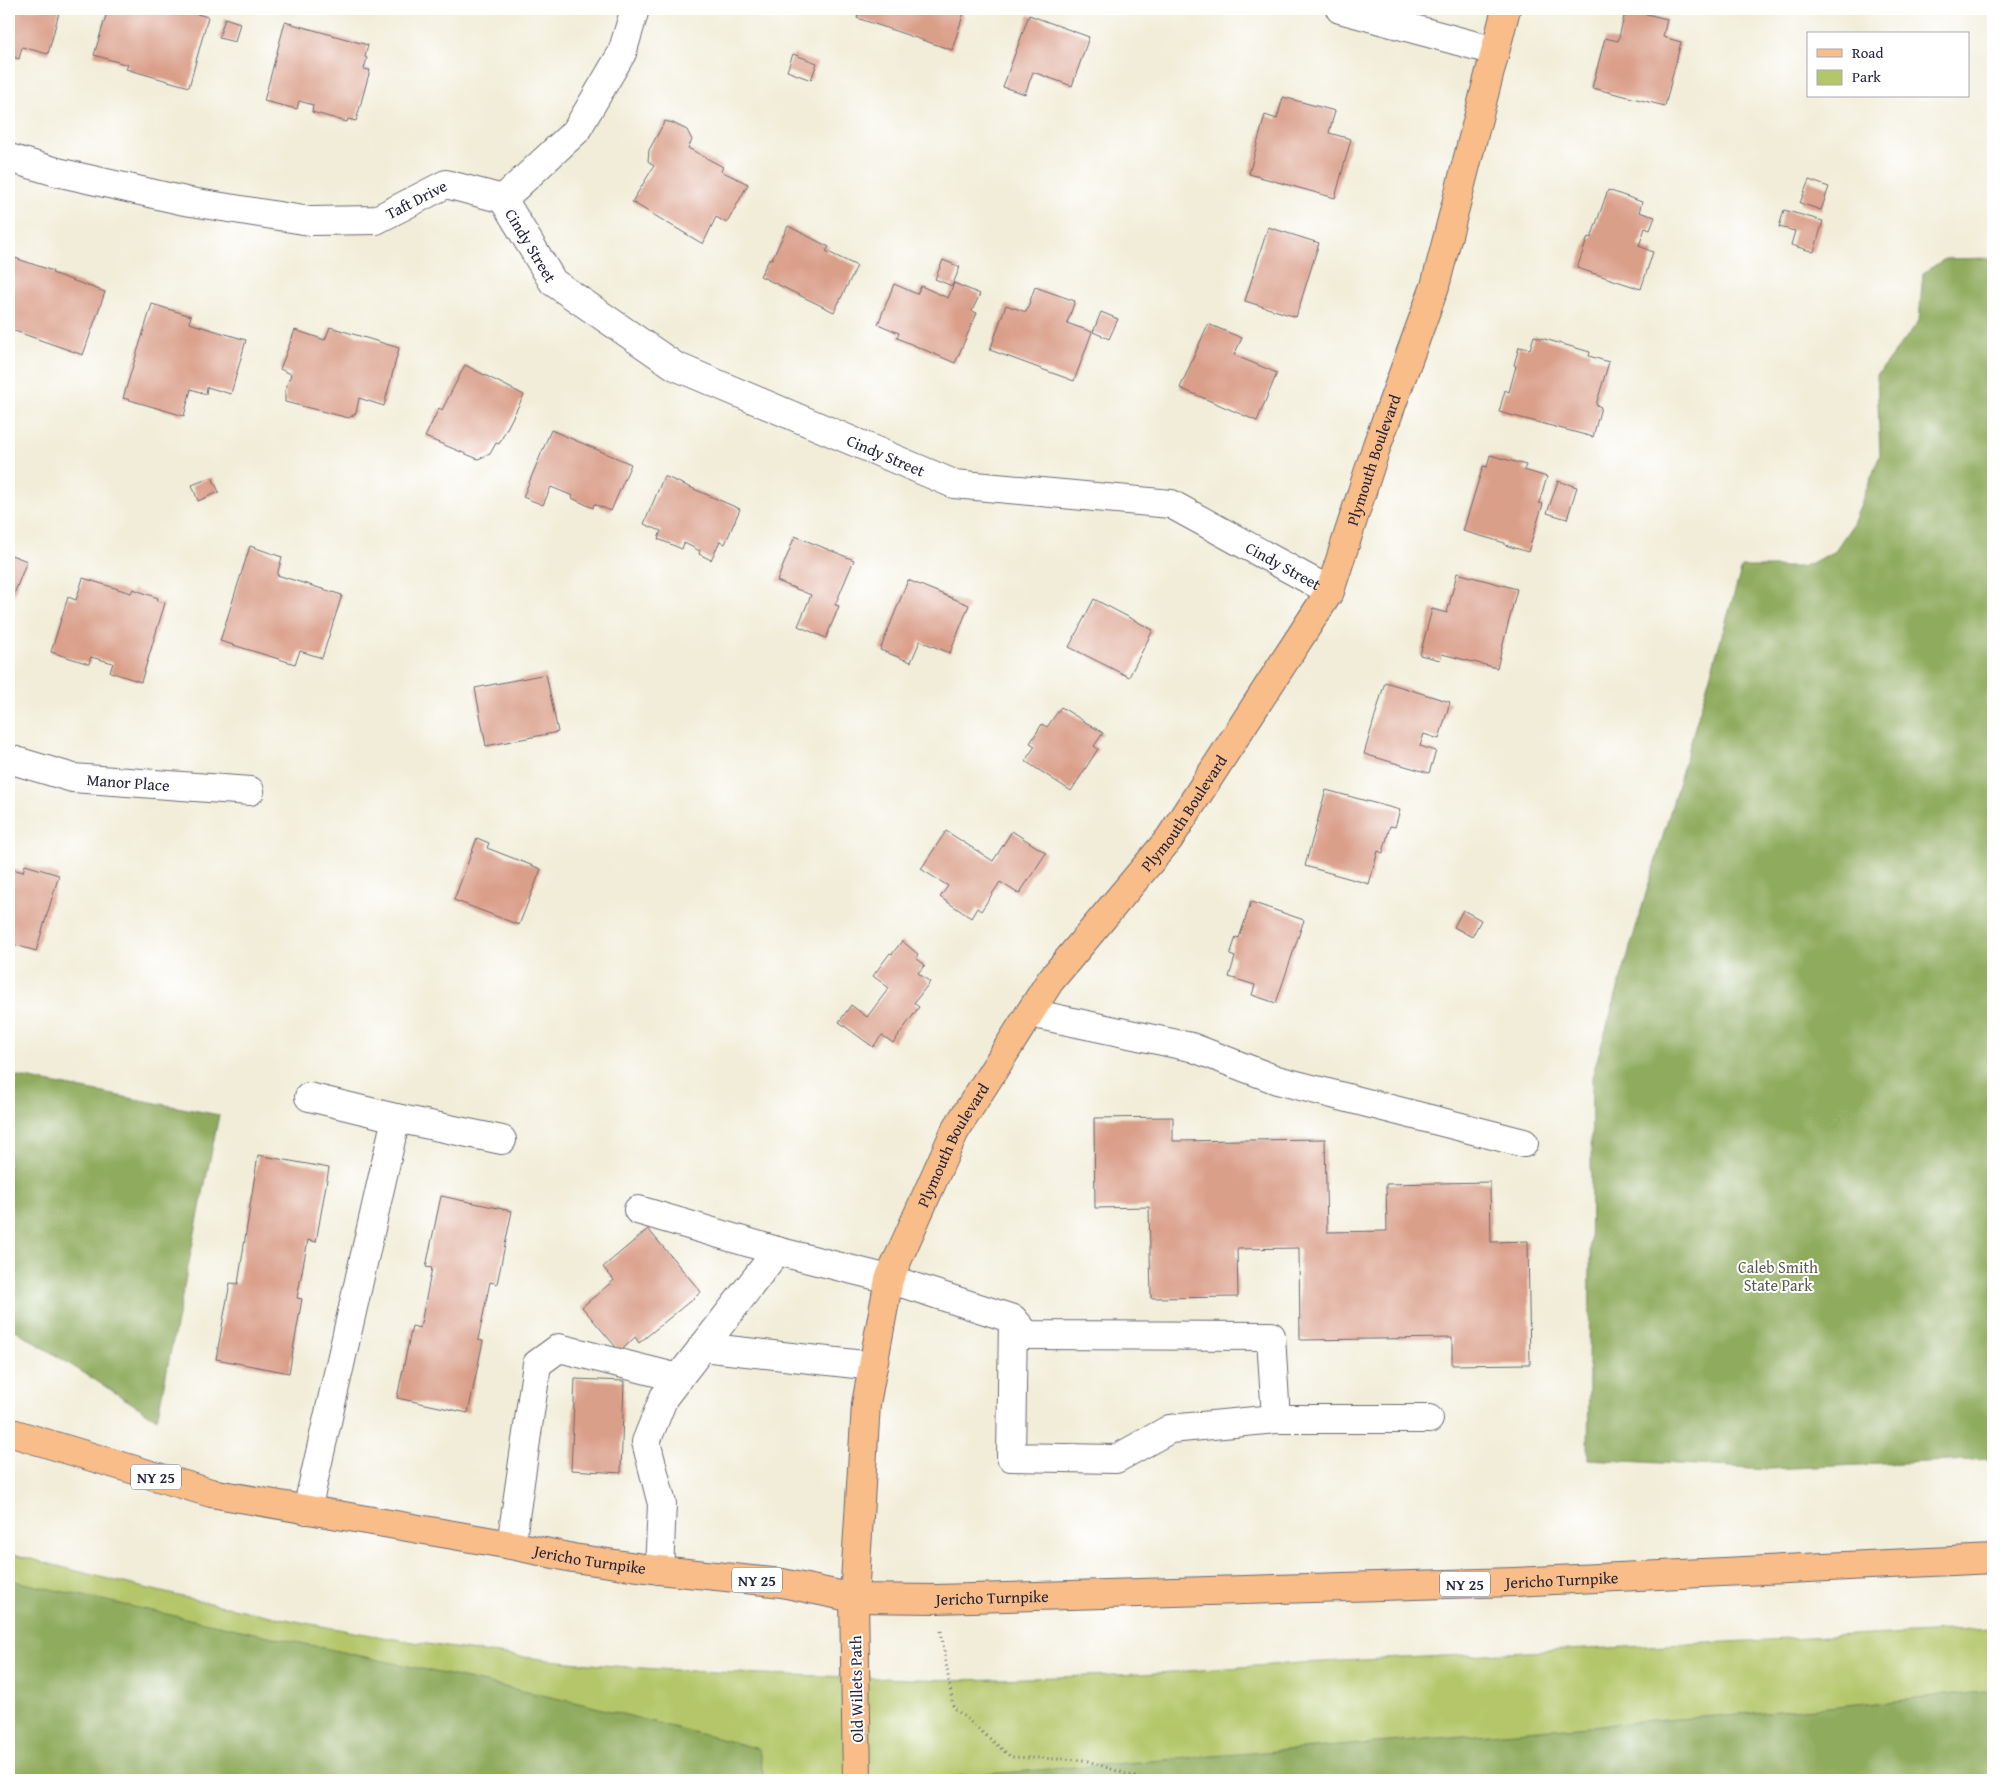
<svg xmlns="http://www.w3.org/2000/svg" width="2002" height="1789" viewBox="0 0 2002 1789" font-family="'Gentium Book Plus',serif">
<style>
.green{fill:#b4c669;stroke:#6b7452}
.forest{fill:#8fab5d;stroke:#58664c}
.building{fill:#da9f89}
.lines{fill:none;stroke-linecap:round;stroke-linejoin:round}
.minor-casing{stroke:#6a6972;stroke-width:30}
.major-casing{stroke:#6a6972;stroke-width:30}
.path{stroke:#6a6972;stroke-width:3;stroke-dasharray:1 4;stroke-linecap:butt}
.minor{stroke:#fff;stroke-width:28}
.major{stroke:#f8bd89;stroke-width:28}
.labels{text-anchor:middle;dominant-baseline:central;stroke-width:4;stroke-linejoin:round;paint-order:stroke}
.shield{fill:#fff;stroke:#646476;stroke-width:1}
.shield-label{font-size:15px;font-weight:bold;fill:#22223b}
.street-label{font-size:16px;fill:#22223b;stroke:#fff}
.park-label{font-size:16px;fill:#555b4b;stroke:#fff}
</style>
<rect width="100%" height="100%" fill="#fff"/>
<filter id="ink" filterUnits="userSpaceOnUse"><feTurbulence type="fractalNoise" baseFrequency=".02" numOctaves="2"/><feDisplacementMap in="SourceGraphic" scale="10" xChannelSelector="R" yChannelSelector="G"/><feConvolveMatrix kernelMatrix="1 2 1 2 8 2 1 2 1" color-interpolation-filters="sRGB"/></filter>
<filter id="wash" filterUnits="userSpaceOnUse"><feTurbulence type="fractalNoise" baseFrequency=".0096" numOctaves="4" result="noise"/><feDisplacementMap in="SourceGraphic" scale="20" xChannelSelector="R" yChannelSelector="G"/><feGaussianBlur stdDeviation="1.12" result="paint"/><feColorMatrix in="noise" values="0 0 0 0 0 0 0 0 0 0 0 0 0 0 0 0 0 1.4 0 .05"/><feComposite in="paint" operator="in"/></filter>
<g filter="url(#wash)">
<rect width="100%" height="100%" fill="#f1edd8"/>
<path class="green" d="M9,1553C184,1601 369,1641 550,1660C640,1670 730,1673 820,1676C880,1678 941,1681 1001,1679C1048,1677 1095,1676 1141,1674C1195,1671 1248,1666 1301,1663C1532,1652 1763,1640 1993,1629V1780H9Z"/>
<g class="forest">
<polygon points="1993,258 1993,1459 1769,1469 1588,1459 1592,1077 1742,567 1802,567 1834,552 1853,524 1880,455 1877,375 1919,321 1923,273 1945,259"/>
<polygon points="9,1075 219,1115 157,1419 9,1326"/>
<polygon points="9,1580 583,1704 759,1749 764,1780 9,1780"/>
<polygon points="1993,1690 1993,1780 937,1780 937,1778 1828,1707"/>
</g>
<g id="blocks">
<g class="building">
<polygon points="9,9 60,9 48,54 22,47 19,59 9,56"/>
<polygon points="108,9 179,9 208,17 189,87 126,69 128,65 94,55"/>
<polygon points="860,9 965,9 952,50 857,18"/>
<polygon points="1626,9 1667,19 1663,37 1681,42 1665,106 1592,88 1605,38 1618,41"/>
<polygon points="1029,15 1089,37 1072,86 1033,72 1025,94 1003,87"/>
<polygon points="225,18 240,23 235,42 219,38"/>
<polygon points="285,22 368,45 365,57 367,58 364,69 370,70 356,121 348,119 347,122 312,112 313,105 299,101 297,109 264,101"/>
<polygon points="793,54 817,63 811,80 787,71"/>
<polygon points="1283,97 1335,111 1329,133 1351,139 1335,198 1249,174 1265,115 1277,119"/>
<polygon points="665,121 673,123 687,130 692,140 688,148 723,167 721,171 748,184 727,223 716,217 703,244 632,202 654,166 648,161 649,150"/>
<polygon points="1809,180 1829,187 1821,210 1800,203"/>
<polygon points="1608,190 1642,202 1639,212 1655,217 1650,230 1645,228 1639,246 1653,252 1641,289 1577,268 1588,237 1591,238"/>
<polygon points="1784,210 1823,221 1814,252 1791,245 1795,231 1779,227"/>
<polygon points="788,226 829,247 826,251 857,266 834,312 760,276 770,258 772,259"/>
<polygon points="1268,227 1319,243 1296,317 1245,301"/>
<polygon points="9,256 53,271 52,273 105,292 83,355 9,329"/>
<polygon points="943,260 960,267 952,286 935,279"/>
<polygon points="954,283 980,294 972,311 977,313 955,363 897,338 899,333 878,324 894,284 917,294 921,286 948,298"/>
<polygon points="1035,287 1075,301 1067,323 1092,332 1074,381 990,350 1006,305 1026,312"/>
<polygon points="152,304 191,316 189,323 246,340 231,394 207,387 206,394 191,389 184,416 123,398"/>
<polygon points="1101,312 1118,319 1109,339 1093,332"/>
<polygon points="1208,324 1242,338 1234,355 1277,373 1257,421 1180,388"/>
<polygon points="330,327 399,348 384,406 359,398 356,413 349,418 285,402 285,391 291,374 280,369 295,330 325,340"/>
<polygon points="1534,336 1590,352 1589,356 1609,362 1596,405 1601,407 1593,437 1499,412 1505,390 1509,392 1516,366 1514,365 1519,347 1530,349"/>
<polygon points="465,365 524,395 499,444 496,443 490,454 478,459 425,437 439,408 442,410"/>
<polygon points="551,430 631,464 611,511 594,504 593,508 572,498 573,496 551,487 543,505 523,497"/>
<polygon points="1490,455 1526,465 1524,470 1547,477 1539,503 1543,504 1528,552 1505,545 1505,543 1463,531 1483,466 1487,467"/>
<polygon points="664,476 740,509 725,544 720,541 711,560 699,554 700,551 684,543 682,549 658,539 661,531 644,524"/>
<polygon points="212,477 219,492 198,501 192,485"/>
<polygon points="1558,481 1577,487 1567,519 1547,513"/>
<polygon points="795,536 854,560 835,605 839,606 826,638 798,626 811,595 777,581"/>
<polygon points="250,546 282,557 277,575 342,595 322,658 300,651 295,664 220,641"/>
<polygon points="9,554 27,561 9,607"/>
<polygon points="1457,573 1517,589 1497,668 1442,654 1440,660 1420,655 1432,609 1447,613"/>
<polygon points="83,578 131,593 133,589 158,598 157,601 165,603 141,682 110,672 113,663 91,657 89,664 51,652 68,597 76,600"/>
<polygon points="908,580 969,605 950,653 920,641 911,662 880,650"/>
<polygon points="1094,599 1153,630 1129,677 1069,647"/>
<polygon points="546,674 558,732 486,746 475,688"/>
<polygon points="1385,682 1450,702 1439,739 1424,734 1420,746 1436,751 1429,773 1364,754"/>
<polygon points="1061,707 1103,733 1094,746 1098,749 1071,791 1025,761 1035,746 1030,743 1042,724 1047,727"/>
<polygon points="1326,790 1400,810 1395,827 1390,826 1383,853 1378,851 1369,884 1305,866"/>
<polygon points="946,831 993,861 1012,831 1046,853 1019,894 1000,882 981,911 977,908 971,918 940,897 948,886 921,869"/>
<polygon points="477,838 489,843 487,848 541,869 519,925 454,900"/>
<polygon points="25,865 59,875 36,951 9,943 9,868 23,872"/>
<polygon points="1251,902 1304,920 1276,1003 1252,995 1255,985 1229,977 1235,957 1230,955 1236,937 1239,938"/>
<polygon points="1463,910 1481,920 1472,937 1454,927"/>
<polygon points="902,941 918,954 916,958 925,965 918,973 930,982 914,1003 919,1007 893,1043 882,1035 873,1047 839,1022 851,1005 867,1017 889,988 873,976 890,953 892,954"/>
<polygon points="1173,1117 1173,1141 1325,1139 1327,1232 1387,1231 1386,1184 1490,1182 1491,1242 1528,1241 1530,1364 1452,1365 1452,1338 1300,1340 1299,1248 1237,1249 1238,1297 1151,1298 1149,1207 1095,1208 1094,1118"/>
<polygon points="258,1155 329,1168 316,1242 308,1240 297,1298 302,1299 289,1373 216,1359 230,1283 238,1284"/>
<polygon points="441,1196 512,1211 497,1284 490,1282 478,1340 483,1341 468,1413 397,1398 412,1326 420,1328 432,1268 426,1267"/>
<polygon points="648,1229 701,1292 639,1343 635,1337 620,1352 582,1307 614,1280 603,1267"/>
<polygon points="575,1379 624,1381 621,1473 571,1470"/>
</g>
</g>
</g>
<g filter="url(#ink)">
<use href="#blocks" fill-opacity="0" stroke="#6a6972" stroke-width="1"/>
<g class="lines">
<g class="minor-casing">
<g id="minor">
<polyline points="1340,9 1495,51"/>
<path id="s1" d="M9,158L57,172L185,201L310,221L376,220L446,184L503,199"/>
<path id="s2" d="M503,199L553,282L675,366L954,484L1171,504L1330,591"/>
<polyline points="503,199 576,131 622,53 635,9"/>
<path id="s3" d="M9,759L73,778L250,791"/>
<polyline points="1030,1013 1191,1047 1277,1080 1524,1143"/>
<polyline points="309,1097 396,1118"/>
<polyline points="638,1210 777,1251"/>
<polyline points="1013,1319 1011,1457 1116,1459 1170,1429 1276,1419"/>
<polyline points="702,1347 873,1366"/>
<polyline points="307,1510 396,1118 502,1140"/>
<polyline points="511,1545 537,1364 559,1348 679,1378"/>
<polyline points="659,1570 662,1504 646,1442 664,1397 777,1251 889,1279 1013,1319 1027,1335 1271,1336 1276,1419 1429,1419"/>
</g>
</g>
<g class="major-casing">
<g id="major">
<path id="s4" d="M9,1432L211,1493L511,1545L573,1558L659,1570L782,1583L854,1598L936,1599L1515,1582L1993,1559"/>
<path id="s5" d="M857,1780L854,1598L866,1404L889,1279L955,1131L1050,981L1169,839L1330,591L1377,445L1435,286L1506,9"/>
</g>
</g>
<polyline class="path" points="941,1631 953,1707 1011,1757 1085,1760 1144,1780 1246,1776 1249,1780"/>
<use href="#minor" class="minor"/>
<use href="#major" class="major"/>
</g>
</g>
<g class="labels">
<g class="shield">
<rect x="131" y="1464.5" width="50" height="25" rx="4"/>
<rect x="732" y="1567.5" width="50" height="25" rx="4"/>
<rect x="1440" y="1571.5" width="50" height="25" rx="4"/>
</g>
<g class="shield-label">
<text x="156" y="1477">NY 25</text>
<text x="757" y="1580">NY 25</text>
<text x="1465" y="1584">NY 25</text>
</g>
<g class="street-label">
<text stroke="none"><textPath href="#s1" startOffset="419">Taft Drive</textPath></text>
<text stroke="none"><textPath href="#s2" startOffset="54">Cindy Street</textPath></text>
<text stroke="none"><textPath href="#s2" startOffset="474">Cindy Street</textPath></text>
<text stroke="none"><textPath href="#s5" startOffset="1462">Plymouth Boulevard</textPath></text>
<text stroke="none"><textPath href="#s2" startOffset="894">Cindy Street</textPath></text>
<text stroke="none"><textPath href="#s3" startOffset="122">Manor Place</textPath></text>
<text stroke="none"><textPath href="#s5" startOffset="1058">Plymouth Boulevard</textPath></text>
<text stroke="none"><textPath href="#s5" startOffset="652">Plymouth Boulevard</textPath></text>
<text stroke="none"><textPath href="#s4" startOffset="596">Jericho Turnpike</textPath></text>
<text stroke="none"><textPath href="#s4" startOffset="1571">Jericho Turnpike</textPath></text>
<text stroke="none"><textPath href="#s4" startOffset="1001">Jericho Turnpike</textPath></text>
<text transform="translate(856 1689) rotate(-91)">Old Willets Path</text>
</g>
<g class="park-label">
<text x="1778" y="1267">Caleb Smith<tspan x="1778" dy="18">State Park</tspan></text>
</g>
</g>
<rect width="2002" height="1789" fill="none" stroke="#fff" stroke-width="30"/>
<rect x="1807" y="32" width="162" height="65" fill="#ffffff" stroke="#a7a7b1"/>
<rect x="1817" y="49" width="25" height="8" fill="#f8bd89" stroke="#a7a7b1"/>
<text x="1852" y="58" font-size="15" fill="#22223b">Road</text>
<rect x="1817" y="70" width="25" height="15" fill="#b4c669" stroke="#a7a7b1"/>
<text x="1852" y="82" font-size="15" fill="#22223b">Park</text>
</svg>
